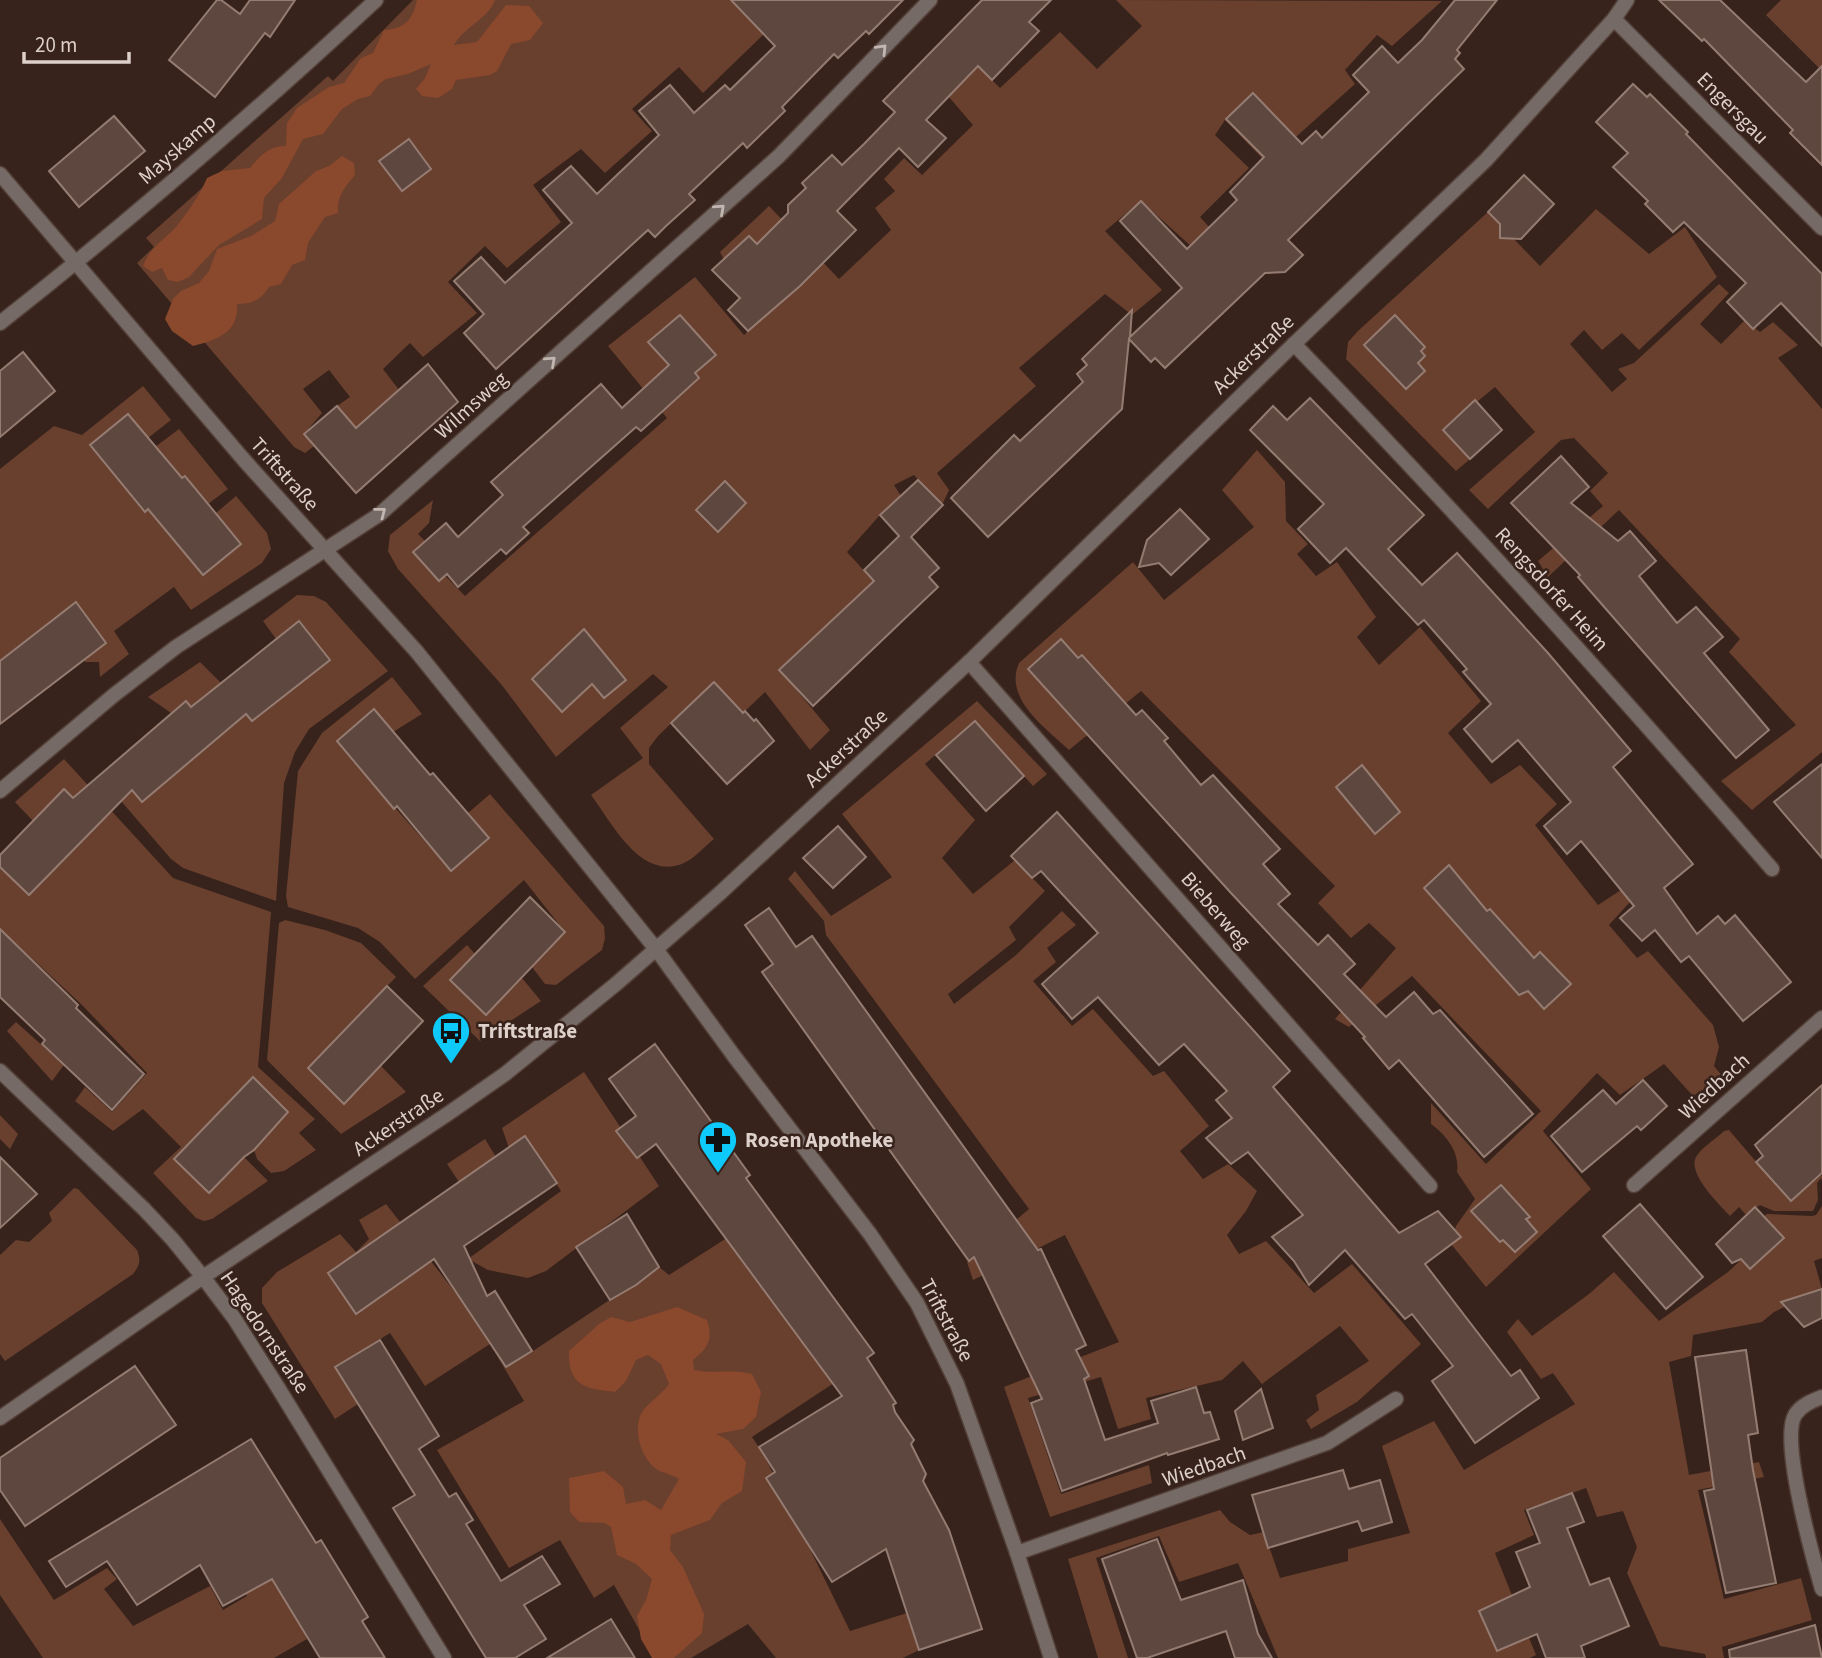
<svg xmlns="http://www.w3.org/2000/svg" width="1822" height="1658" viewBox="0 0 1822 1658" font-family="'Source Sans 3',sans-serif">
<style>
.green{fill:#693f2e}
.forest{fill:#8a482c}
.building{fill:#5e473e;stroke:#957c72;stroke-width:2}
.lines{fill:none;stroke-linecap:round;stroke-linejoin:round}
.lane-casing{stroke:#523f37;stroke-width:17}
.street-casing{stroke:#523f37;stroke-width:17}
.lane{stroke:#756a65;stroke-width:14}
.street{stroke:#756a65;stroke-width:14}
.oneway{stroke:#c3b6b1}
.labels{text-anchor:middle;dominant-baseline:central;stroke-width:5;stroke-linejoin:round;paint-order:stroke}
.street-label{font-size:21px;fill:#ddcfca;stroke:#37231b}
.poi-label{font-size:21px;font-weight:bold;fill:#ddcfca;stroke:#37231b;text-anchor:start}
</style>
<rect width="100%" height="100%" fill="#37231b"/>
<g class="green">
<polygon points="413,0 743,0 764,34 703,93 679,67 632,109 652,131 605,173 581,149 533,185 561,222 507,268 485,246 448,282 477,313 423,357 410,343 383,369 413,408 361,434 337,406 350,397 329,370 303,389 322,413 304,434 314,446 305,453 294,447 137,263 154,247 146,238 328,76 333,81"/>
<path d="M1116,0L1442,1L1392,46L1377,35L1345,70L1355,84L1267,163L1225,120L1215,135L1249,168L1200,217L1220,239L1203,257L1141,201L1105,231L1162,290L1132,315L1105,294L1019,368L1036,386L937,473L949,490L942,505L914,475L894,485L901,496L880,515L847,552L880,588L779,669L830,730L810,750L765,692L743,713L714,682L658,736L649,748V764L714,839C705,846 695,858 684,863C641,882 612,823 591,795L643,758L620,728L668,687L653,674L556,757L501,684L398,569L388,551L390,535L433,500L429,523L418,534L425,541L418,548L465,596L667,418L608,346L695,277L744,335L802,280L762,249L750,236L724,260L720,252L769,206L839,279L891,230L875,208L895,191L884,179L904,158L922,175L973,125L930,75L958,47L1000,88L1060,32L1097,69L1142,26Z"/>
<polygon points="1781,0 1822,0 1822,66 1819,68 1766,15"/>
<polygon points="1596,209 1649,254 1685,227 1717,277 1639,350 1622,333 1602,350 1584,330 1570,344 1612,392 1627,379 1618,369 1634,363 1719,284 1729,293 1700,324 1721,344 1745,320 1760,332 1773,322 1798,345 1778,358 1822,409 1822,752 1752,810 1721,781 1796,725 1729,652 1740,639 1619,510 1548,577 1538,561 1603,506 1590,491 1608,473 1574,438 1561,440 1488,509 1469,490 1535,432 1495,387 1443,430 1470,459 1456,471 1346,359 1348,342 1358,331 1488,212 1540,266"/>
<polygon points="143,386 171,420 148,438 128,414 90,446 143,510 148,509 203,575 241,544 216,513 236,496 267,533 271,549 262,563 191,610 174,587 114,631 129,654 100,677 99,662 85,662 75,603 7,655 31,688 0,698 0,469 54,426 82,435"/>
<polygon points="179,429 228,489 208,504 186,476 182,478 155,447"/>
<path d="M1257,450L1285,482L1286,521L1308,544L1297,554L1316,576L1337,562L1376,617L1357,637L1379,665L1420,627L1481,701L1448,733L1491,784L1520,765L1557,804L1535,825L1598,905L1621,890L1630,902L1609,925L1637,958L1648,951L1713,1025L1719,1047L1714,1066L1723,1077L1693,1096L1664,1064L1620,1095L1597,1073L1543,1131L1591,1189L1486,1287L1451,1244L1456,1226L1475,1199L1457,1172C1460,1152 1446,1135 1431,1124V1103L1486,1164L1541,1111L1412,976L1349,1027L1335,1019L1396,948L1369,923L1351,938L1318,903L1335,886L1141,691L1069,750C1047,729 1003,699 1019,663L1133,562L1164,600L1254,527L1222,490Z"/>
<polygon points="297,595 314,596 326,602 388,671 309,729 295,752 284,783 276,901 183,868 171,859 115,794 130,788 143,802 217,738 186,701 171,713 148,697 200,662 221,683 252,721 330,660 299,621 276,639 263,621"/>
<polygon points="392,677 422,714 393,732 374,709 337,742 451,871 489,838 468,813 490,794 604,926 605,938 602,950 556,985 545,984 532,967 565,932 524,880 415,979 380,942 358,928 288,907 286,896 298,771 322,733"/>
<polygon points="977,701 1047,774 1033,786 974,721 925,764 975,820 942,858 973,894 1015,860 1045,891 1009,927 1016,940 948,994 954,1004 1016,955 1062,911 1076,925 1047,948 1056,962 1033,981 1072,1026 1093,1009 1153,1076 1164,1071 1209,1126 1180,1151 1203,1179 1228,1164 1257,1191 1246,1211 1227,1235 1239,1254 1266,1241 1314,1293 1352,1264 1421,1344 1357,1402 1311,1429 1306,1420 1319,1410 1316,1395 1369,1361 1340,1326 1262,1384 1243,1361 1222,1380 1146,1398 1151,1419 1118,1429 1101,1377 1028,1398 1061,1494 1149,1465 1152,1483 1050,1517 1004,1387 1119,1342 1065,1235 973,1280 967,1262 1029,1209 826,935 824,921 788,879 795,871 831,916 892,877 842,814"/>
<polygon points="64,759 173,878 271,912 258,1067 315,1119 299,1133 316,1150 284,1171 271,1173 257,1159 254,1150 288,1112 253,1078 174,1159 209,1193 244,1157 268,1181 212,1219 204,1221 196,1218 153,1173 181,1147 143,1109 113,1131 75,1101 85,1087 112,1112 147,1073 82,1005 7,935 0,942 0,867 29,895 99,824 64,790 33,821 15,802"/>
<polygon points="285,920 325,930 361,943 396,977 309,1067 344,1104 381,1066 406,1092 341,1134 267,1060 279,923"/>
<polygon points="467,945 475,954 451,980 486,1015 522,978 541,1001 480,1041 423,986"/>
<polygon points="16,1022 64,1065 52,1081 7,1031"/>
<polygon points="584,1072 659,1186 546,1271 528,1278 488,1270 468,1259 561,1191 526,1137 509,1148 502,1128"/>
<polygon points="0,1115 18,1134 10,1149 0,1139"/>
<path d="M1729,1130L1764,1171L1797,1195L1822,1175V1181L1821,1178L1817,1183L1818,1200L1813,1211H1774L1760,1205L1746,1215L1739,1207L1730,1216C1720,1205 1687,1174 1696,1157C1702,1147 1716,1139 1724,1131Z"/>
<polygon points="485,1139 496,1157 459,1182 447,1164"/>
<path d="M74,1188L78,1189L137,1250C141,1260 140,1265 133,1274L5,1361L0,1354V1255L16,1240L29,1242L52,1221L49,1213Z"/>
<polygon points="386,1204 459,1297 487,1295 495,1291 533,1351 659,1267 669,1275 733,1234 837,1381 752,1437 764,1455 850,1631 907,1613 919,1650 903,1658 776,1658 748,1624 691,1658 655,1658 614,1585 594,1598 560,1540 509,1568 437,1450 524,1401 490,1344 425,1386 390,1333 336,1367 358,1404 335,1419 262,1303 262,1288 277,1272 340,1234 356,1252 369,1239 359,1220"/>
<polygon points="1822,1206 1822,1258 1814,1261 1822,1289 1774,1312 1762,1322 1693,1335 1691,1356 1669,1362 1689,1475 1759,1462 1764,1477 1698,1490 1724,1599 1801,1578 1812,1620 1722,1647 1724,1658 1706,1658 1705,1654 1660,1646 1627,1573 1637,1547 1623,1511 1597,1517 1586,1488 1524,1510 1534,1535 1495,1553 1536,1655 1530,1658 1278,1658 1238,1563 1179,1582 1159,1536 1096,1558 1128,1658 1098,1658 1068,1559 1220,1510 1230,1522 1250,1535 1264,1532 1280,1578 1348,1561 1348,1549 1410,1533 1382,1446 1434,1421 1464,1470 1575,1404 1553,1373 1541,1379 1507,1332 1518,1319 1532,1336 1589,1294 1614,1272 1659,1321 1728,1272 1741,1260 1751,1269 1784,1239 1764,1216 1767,1214 1812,1216 1816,1215"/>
<polygon points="0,1519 54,1600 107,1568 117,1579 104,1589 133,1626 210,1586 223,1610 247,1596 233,1574 272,1572 307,1639 274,1658 43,1658 0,1595"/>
</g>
<g class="forest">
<path d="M417,0H495C488,19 464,27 454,45L477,42L506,5L529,6L543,23L530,40L511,44L497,71L490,75L456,80L452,89L438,98L422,96L416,89L425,78L431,64L408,74L386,79L379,84L370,96L358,99L342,109L323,134L303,139L282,178L264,198L262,219L219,245L189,277L178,282L168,280L162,268L152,272L143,266C151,246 162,242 176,227C188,212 199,196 207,178L222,171L250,168C260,156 268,146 286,146L287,123L297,108L329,87L344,83L361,58L373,53L384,30C404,29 413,20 417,0Z"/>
<path d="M342,156L354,163L355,175C344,188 337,196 338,213L325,217L308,243L305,260L292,265L281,284L269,287C261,300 252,304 237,304C239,333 217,340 193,346L172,331L165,319L173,299L181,291L199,283L209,271L217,249L251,236L275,221L279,204L316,171L329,166Z"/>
<path d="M677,1307L707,1320C713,1339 709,1347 693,1360L694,1370C715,1374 732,1369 752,1374L761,1392L756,1417L743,1429L716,1434L728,1440L746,1462L742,1491L722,1503L710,1520L671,1535L670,1550L683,1567L704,1614L702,1633L674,1658H652L641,1639L637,1616L646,1600L652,1579L636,1564L617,1555L611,1527L605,1523L579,1522L570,1512L569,1478L604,1471L623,1487L626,1504L645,1500L661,1510L679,1479C672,1474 661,1473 655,1468C641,1457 632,1429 642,1412C648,1403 662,1394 669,1384L661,1364L648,1355L636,1360L626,1381L615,1392C585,1389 568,1386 569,1351L599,1324L611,1317L630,1322Z"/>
</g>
<g class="building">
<polygon points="217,0 221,0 240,14 250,0 295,0 270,37 265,33 215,97 169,60"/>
<polygon points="731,0 903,0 869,34 866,31 838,58 834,54 782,107 785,111 747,148 743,143 689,194 695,200 666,226 655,237 648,230 496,369 464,333 484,314 454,281 481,257 505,283 572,223 543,190 571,166 597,194 659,135 639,111 670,85 694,113 725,85 730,90 775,46"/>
<polygon points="982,0 1051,0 1029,22 1039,31 992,80 978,66 926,120 946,138 918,167 899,148 837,211 856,230 800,286 748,331 728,310 740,298 712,270 749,236 757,244 788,213 788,205 806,188 802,183 832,155 842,165 864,144 895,112 883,101"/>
<polygon points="1455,0 1497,0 1457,50 1460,53 1455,59 1464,69 1288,240 1303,255 1285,272 1265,273 1165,368 1155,358 1151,362 1129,339 1122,409 988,537 951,498 1014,435 1020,441 1083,382 1077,374 1087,365 1082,359 1132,310 1130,337 1182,288 1120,221 1141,201 1187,249 1237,200 1230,192 1264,157 1226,119 1253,93 1302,144 1316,131 1322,138 1369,92 1353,75 1382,46 1398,63 1422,40"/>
<polygon points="1659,0 1720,0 1806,82 1822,66 1822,165 1790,133 1793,130 1704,39 1702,41"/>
<polygon points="1633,84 1647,97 1650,94 1688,132 1686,134 1822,274 1822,346 1781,303 1753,329 1727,302 1746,283 1684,222 1673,232 1645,204 1648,201 1613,167 1628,153 1596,122"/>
<polygon points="114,116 145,151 79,207 49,171"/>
<polygon points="409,139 431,169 402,191 379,161"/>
<polygon points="1524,175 1554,204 1521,239 1500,238 1500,224 1488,212"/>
<polygon points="680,315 716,355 695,373 699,378 641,431 636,427 523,527 529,533 506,554 501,549 458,587 447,574 439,581 413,552 446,523 458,537 503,495 491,482 601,384 622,408 669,365 648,342"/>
<polygon points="1395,315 1425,347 1421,351 1425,356 1418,363 1425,371 1406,389 1364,345"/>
<polygon points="23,352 55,391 0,437 0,371"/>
<polygon points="428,364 458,402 356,493 304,434 337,406 356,428"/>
<polygon points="1310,398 1424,515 1388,549 1422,585 1457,553 1548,653 1631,751 1613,767 1693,864 1664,888 1697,934 1718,916 1725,924 1735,915 1791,982 1743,1021 1689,956 1681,962 1655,930 1642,941 1620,918 1634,906 1581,841 1567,854 1544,826 1571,802 1518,740 1492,762 1464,729 1491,704 1463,672 1467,669 1424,620 1418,625 1346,548 1330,563 1298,529 1324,504 1250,430 1273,406 1287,420"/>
<polygon points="1475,400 1502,430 1470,459 1443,430"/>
<polygon points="128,414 182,478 185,476 241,544 203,575 148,509 145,512 90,445"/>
<polygon points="1561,456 1589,487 1571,503 1618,541 1630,531 1656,561 1639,576 1677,623 1696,607 1723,637 1704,653 1769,730 1736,758 1578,577 1580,575 1511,503"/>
<polygon points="918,480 943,505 911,537 939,568 929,577 938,587 813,706 779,670 874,581 864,570 899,536 880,515"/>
<polygon points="725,481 746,503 718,532 696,510"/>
<polygon points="1180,509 1209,539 1171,575 1159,563 1139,567 1147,540"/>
<polygon points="76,602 106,643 0,724 0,661"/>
<polygon points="299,621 330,660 252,721 246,714 142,802 132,790 29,895 0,867 0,855 64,789 73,798 186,701 191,707"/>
<polygon points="584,629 626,680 604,698 592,684 562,712 532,679"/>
<polygon points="1061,639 1078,658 1082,655 1136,715 1142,710 1168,738 1164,741 1201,785 1213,775 1280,849 1263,864 1290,894 1278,904 1318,945 1328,935 1355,964 1344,974 1386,1017 1414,992 1433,1014 1440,1010 1533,1114 1484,1157 1399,1060 1389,1069 1363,1038 1365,1037 1231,893 1028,669"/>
<polygon points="714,682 743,713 745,711 754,721 756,719 774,741 727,784 671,723"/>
<polygon points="374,709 430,775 433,773 489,838 451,871 397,806 394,809 337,741"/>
<polygon points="975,721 1024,776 986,811 936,755"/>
<polygon points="1822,764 1822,858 1774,802"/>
<polygon points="1362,765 1400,812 1375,834 1336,787"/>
<polygon points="1057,812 1290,1071 1273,1087 1399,1233 1438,1211 1461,1237 1425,1264 1511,1376 1520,1370 1539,1398 1475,1443 1432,1381 1453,1366 1412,1314 1405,1319 1345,1250 1309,1285 1294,1261 1272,1237 1303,1215 1248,1152 1231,1164 1206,1138 1232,1118 1216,1100 1227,1091 1184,1044 1159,1065 1098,997 1072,1019 1042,984 1098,933 1041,871 1032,878 1011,856"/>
<polygon points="838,826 866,857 833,888 803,858"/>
<polygon points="1449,865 1487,911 1490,909 1534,958 1540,952 1571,984 1544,1009 1528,991 1519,995 1424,888"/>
<polygon points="530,897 565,932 486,1015 450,980"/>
<polygon points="769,908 796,947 812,936 1038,1250 1041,1249 1086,1345 1076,1350 1089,1376 1084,1379 1105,1440 1158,1423 1151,1401 1196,1387 1204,1413 1210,1412 1219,1439 1168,1455 1167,1453 1062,1491 1031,1403 1042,1399 974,1257 969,1261 762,972 773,964 745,925"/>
<polygon points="0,929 78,1005 76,1008 144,1074 112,1110 42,1044 45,1040 0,997"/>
<polygon points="387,986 423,1021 344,1104 308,1068"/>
<polygon points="655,1044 750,1175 746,1178 874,1353 867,1358 896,1403 893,1405 895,1412 914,1440 911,1444 926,1474 923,1481 949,1530 982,1629 919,1650 886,1549 832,1582 766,1478 775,1472 759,1447 842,1396 656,1144 637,1158 616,1131 636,1116 609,1079"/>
<polygon points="253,1077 288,1112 254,1150 244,1157 209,1193 174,1159"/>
<polygon points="1643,1080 1667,1106 1641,1130 1637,1126 1582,1172 1551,1136 1603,1090 1616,1104"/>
<polygon points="1822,1085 1822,1173 1791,1201 1756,1162 1763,1156 1755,1145"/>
<polygon points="525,1136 557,1183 464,1246 487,1296 495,1291 532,1351 506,1367 434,1259 356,1314 328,1273"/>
<polygon points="0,1157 37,1194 0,1228"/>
<polygon points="1501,1185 1530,1217 1526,1219 1537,1232 1515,1252 1503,1240 1500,1242 1471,1211"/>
<polygon points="1640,1204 1703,1277 1666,1309 1603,1236"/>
<polygon points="1755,1207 1784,1238 1750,1269 1741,1259 1732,1263 1716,1244"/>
<polygon points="627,1214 659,1267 636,1285 610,1300 576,1247"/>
<polygon points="1822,1289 1822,1318 1804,1327 1781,1302"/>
<polygon points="380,1340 439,1436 419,1449 449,1497 456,1493 473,1520 466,1524 501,1581 542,1556 560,1584 524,1605 546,1639 515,1658 486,1658 393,1508 415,1495 335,1367"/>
<polygon points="1746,1350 1758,1433 1748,1435 1753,1470 1776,1583 1726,1593 1704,1491 1714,1489 1695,1357"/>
<polygon points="135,1366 176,1425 25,1526 0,1490 0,1458"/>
<polygon points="1261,1389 1273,1428 1243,1440 1235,1411"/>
<polygon points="251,1439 316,1543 321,1540 368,1617 362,1621 385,1658 320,1658 272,1579 223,1606 200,1565 137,1605 107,1561 66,1587 49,1561"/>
<polygon points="1343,1470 1349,1489 1380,1480 1392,1522 1362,1531 1358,1521 1268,1548 1252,1495"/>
<polygon points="1572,1493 1584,1522 1567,1528 1590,1585 1609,1578 1629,1626 1581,1646 1585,1658 1546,1658 1537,1634 1497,1651 1479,1611 1530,1587 1516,1552 1540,1543 1527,1510"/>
<polygon points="1157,1539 1181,1600 1243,1580 1258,1634 1272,1658 1235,1658 1226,1631 1147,1658 1137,1658 1102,1559"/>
<polygon points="611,1619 635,1658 547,1658"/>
<polygon points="1815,1625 1822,1658 1730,1658 1729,1650"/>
</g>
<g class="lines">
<g class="lane-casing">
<path id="lane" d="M1822,1397C1812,1401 1801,1405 1795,1415C1780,1440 1813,1558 1822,1589"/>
</g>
<g class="street-casing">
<g id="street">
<polyline points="1614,19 1822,228"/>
<polyline points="0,174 244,460 417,652 656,949 734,1056 870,1234 917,1303 957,1384 1017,1553 1051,1658"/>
<path d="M0,323C130,221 255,112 376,0"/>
<path d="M1294,344C1459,514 1617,690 1772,869"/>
<polyline points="969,662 1430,1186"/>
<polyline points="0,791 114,695 176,647 380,514 779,156 930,0"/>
<polyline points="0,1071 144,1209 173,1240 203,1277 234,1318 277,1386 444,1658"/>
<polyline points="1634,1185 1822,1018"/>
<polyline points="0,1418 203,1277 449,1113 505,1074 616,984 719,894 969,662 1294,344 1486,160 1614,19 1627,0"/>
<polyline points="1017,1553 1327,1443 1396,1399"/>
</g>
</g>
<use href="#lane" class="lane"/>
<use href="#street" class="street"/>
</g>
<defs><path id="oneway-chevron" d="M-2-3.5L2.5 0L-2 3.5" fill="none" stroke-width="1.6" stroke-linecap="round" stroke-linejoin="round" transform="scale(1.75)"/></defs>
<g class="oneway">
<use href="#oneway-chevron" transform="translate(882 49) rotate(-46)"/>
<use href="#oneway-chevron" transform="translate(720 209) rotate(-42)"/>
<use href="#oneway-chevron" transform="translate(551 361) rotate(-42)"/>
<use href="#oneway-chevron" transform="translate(381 512) rotate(-38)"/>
</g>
<defs>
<g id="bus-pin" transform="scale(2.0125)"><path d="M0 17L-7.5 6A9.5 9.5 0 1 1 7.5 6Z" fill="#0ecafa" stroke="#37231b"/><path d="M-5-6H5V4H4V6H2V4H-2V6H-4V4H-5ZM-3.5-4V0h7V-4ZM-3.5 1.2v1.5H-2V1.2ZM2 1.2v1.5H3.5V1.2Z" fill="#111"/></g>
<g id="pharmacy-pin" transform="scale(2.0125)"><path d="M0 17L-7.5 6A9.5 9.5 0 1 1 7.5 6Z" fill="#0ecafa" stroke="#37231b"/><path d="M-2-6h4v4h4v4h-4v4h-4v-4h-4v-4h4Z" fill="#111"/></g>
</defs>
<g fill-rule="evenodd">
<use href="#bus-pin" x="451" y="1031"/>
<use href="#pharmacy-pin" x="718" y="1140"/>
</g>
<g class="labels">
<g class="street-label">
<text transform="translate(1733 108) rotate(45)">Engersgau</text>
<text transform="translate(177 149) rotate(-41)">Mayskamp</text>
<text transform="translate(1253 354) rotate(-44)">Ackerstraße</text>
<text transform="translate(471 405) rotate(-42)">Wilmsweg</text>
<text transform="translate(285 474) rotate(48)">Triftstraße</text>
<text transform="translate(1552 589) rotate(48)">Rengsdorfer Heim</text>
<text transform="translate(846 748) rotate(-43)">Ackerstraße</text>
<text transform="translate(1216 910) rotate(49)">Bieberweg</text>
<text transform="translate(1714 1086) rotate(-42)">Wiedbach</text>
<text transform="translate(398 1122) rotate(-34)">Ackerstraße</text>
<text transform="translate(947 1320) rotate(62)">Triftstraße</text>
<text transform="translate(265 1332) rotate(56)">Hagedornstraße</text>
<text transform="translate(1204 1466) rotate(-19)">Wiedbach</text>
</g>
<g class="poi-label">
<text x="478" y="1031">Triftstraße</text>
<text x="745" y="1140">Rosen Apotheke</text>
</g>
</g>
<path d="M24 52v10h105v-10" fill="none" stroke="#ddcfca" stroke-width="3.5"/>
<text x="35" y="52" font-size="21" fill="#ddcfca" stroke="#37231b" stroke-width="5" paint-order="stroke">20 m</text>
</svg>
